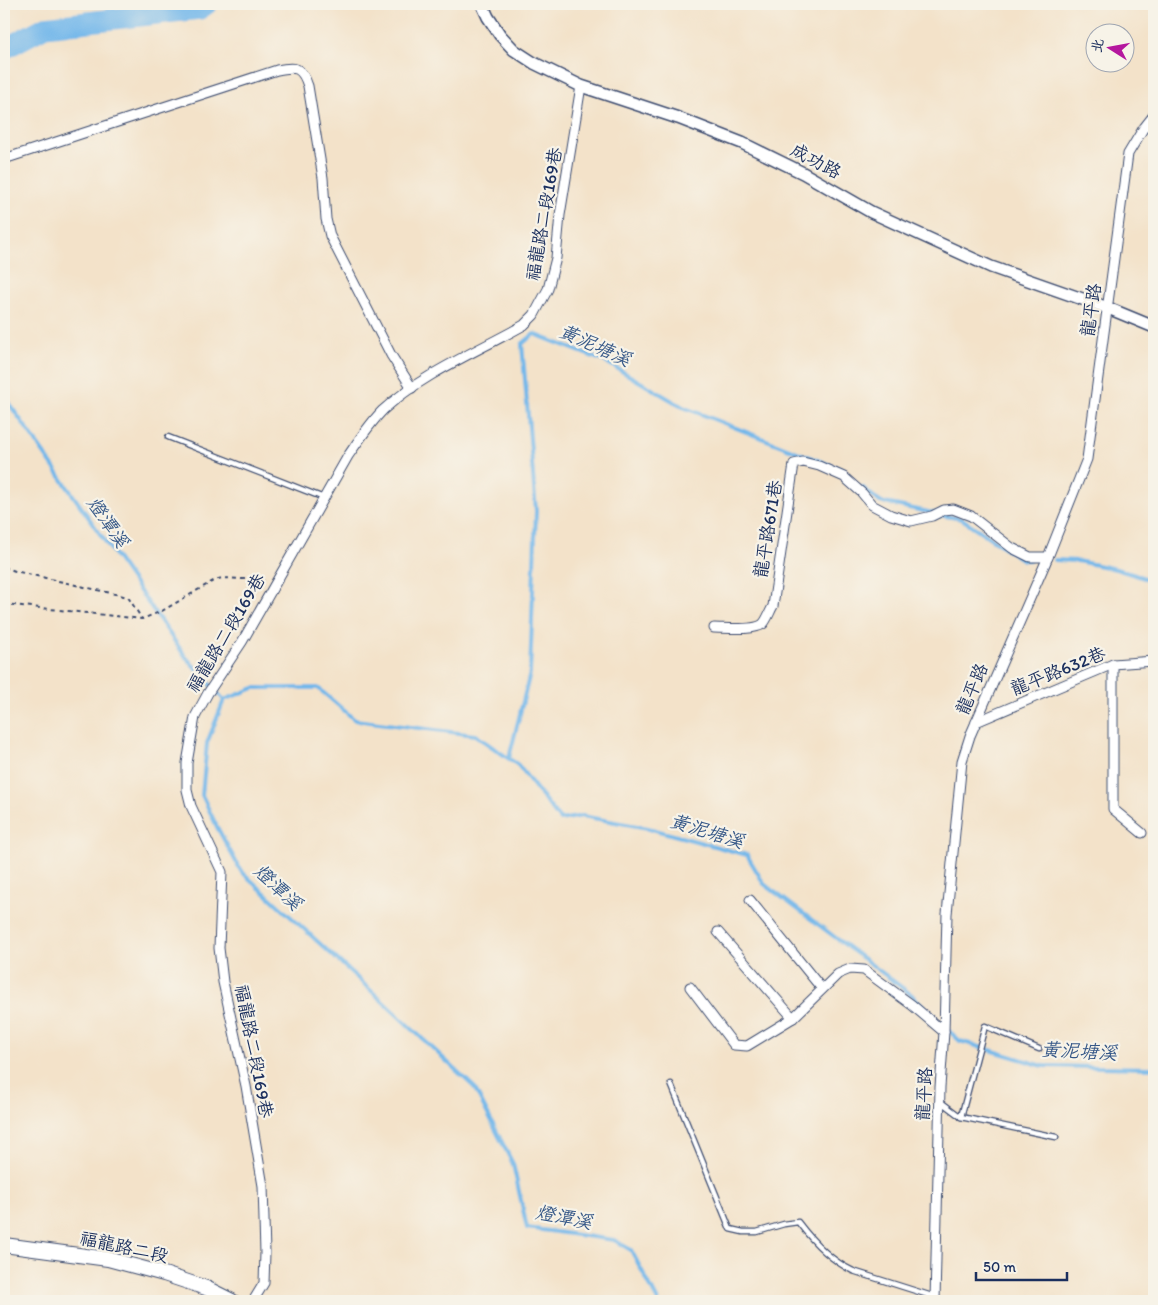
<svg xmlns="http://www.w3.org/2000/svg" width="1158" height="1305" viewBox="0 0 1158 1305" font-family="Itim,'LXGW WenKai TC',sans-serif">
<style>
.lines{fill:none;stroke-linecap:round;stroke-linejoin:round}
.stream{stroke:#74b8ea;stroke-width:4}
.river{stroke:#74b8ea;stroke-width:21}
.service-casing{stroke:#3b4a6e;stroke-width:7}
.minor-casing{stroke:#3b4a6e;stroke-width:11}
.tertiary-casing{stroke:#3b4a6e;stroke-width:14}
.secondary-casing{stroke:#3b4a6e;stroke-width:16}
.path{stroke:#3b4a6e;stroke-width:2;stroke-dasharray:4 4;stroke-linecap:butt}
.service{stroke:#fff;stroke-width:4.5}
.minor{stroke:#fff;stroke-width:9}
.tertiary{stroke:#fff;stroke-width:11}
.secondary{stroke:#fff;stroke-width:14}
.labels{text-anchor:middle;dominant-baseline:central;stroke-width:4.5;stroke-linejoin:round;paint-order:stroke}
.street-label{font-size:18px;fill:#1b2f5e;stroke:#f7f3e8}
.water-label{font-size:19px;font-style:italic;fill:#365888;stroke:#f7f3e8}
</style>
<rect width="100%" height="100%" fill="#f7f3e8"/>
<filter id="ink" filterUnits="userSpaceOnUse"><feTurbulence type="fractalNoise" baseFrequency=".02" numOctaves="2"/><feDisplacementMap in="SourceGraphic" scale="10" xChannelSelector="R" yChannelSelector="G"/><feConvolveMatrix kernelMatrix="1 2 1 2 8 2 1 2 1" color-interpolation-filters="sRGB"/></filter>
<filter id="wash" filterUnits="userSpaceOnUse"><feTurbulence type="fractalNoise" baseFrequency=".0096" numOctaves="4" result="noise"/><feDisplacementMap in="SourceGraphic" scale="20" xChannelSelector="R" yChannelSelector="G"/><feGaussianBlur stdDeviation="1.12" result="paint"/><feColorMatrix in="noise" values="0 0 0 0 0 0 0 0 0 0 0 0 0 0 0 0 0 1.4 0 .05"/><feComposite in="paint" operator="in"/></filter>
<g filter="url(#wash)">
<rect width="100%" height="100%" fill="#f3e2c9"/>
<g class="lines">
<g class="stream">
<polyline points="4,396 185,656 224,700 207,743 202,795 217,827 241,871 379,998 474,1087 513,1164 527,1228 614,1240 631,1250 658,1301"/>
<polyline points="862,487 880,502 933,513"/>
<polyline points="940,515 962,519 1023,560 1030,560"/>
<polyline points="1055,560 1077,561 1116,569 1154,581"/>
<polyline points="224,700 254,688 318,688 355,720 475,735 518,765 560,820 582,816 648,828 747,855 764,884 912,995 930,1013"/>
<polyline points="509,758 530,673 536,511 522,344 534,334 606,362 683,407 840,469 847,475"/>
<polyline points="949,1031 960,1041 1043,1066 1154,1068"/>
</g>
<polyline class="river" points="4,49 45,27 200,9 207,4"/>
</g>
</g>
<g filter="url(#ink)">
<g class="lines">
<g class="service-casing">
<g id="service">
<polyline points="168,437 324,498"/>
<path d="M671,1084L730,1229L743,1232H757L784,1224L798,1222C813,1242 830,1260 853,1271L935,1297"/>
<polyline points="941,1102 961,1117 1056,1137"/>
<polyline points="961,1117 985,1026 1039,1049"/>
</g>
</g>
<g class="minor-casing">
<g id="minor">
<path d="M4,159L277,70C296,66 302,67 308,86L323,178L326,219L330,236L391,355L412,388"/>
<path d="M714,628C725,628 754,631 763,624C767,620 770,611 773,606L794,464L803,462L819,466L844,477L862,493L872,505L891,515L911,521L932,516L944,510L953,509L971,516L1012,548L1030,557H1048"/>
<polyline points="1113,664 1113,809 1142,833"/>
<polyline points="976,722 1113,664 1154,661"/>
<polyline points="750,900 822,989"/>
<polyline points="718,932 793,1018"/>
<polyline points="690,987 734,1045 747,1046 793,1018 838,974 850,969 864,970 912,1005 944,1032"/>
<path d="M253,1301L264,1283L265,1253L263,1186L246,1086L223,982L219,948L222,872L191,806L187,790V763L195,717L208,693L242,642L348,456C359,440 370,423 383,410C424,373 476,352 524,325L534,315L548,289L556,258L560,215L581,86"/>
<polyline points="935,1301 940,1087 944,1032 947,914 962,761 970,736 1048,557 1087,459 1128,154 1143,129 1154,115"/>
</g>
</g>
<g class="tertiary-casing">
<polyline id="tertiary" points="482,4 488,17 500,35 514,50 534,63 581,86 678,118 742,143 803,173 871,212 991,267 1108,308 1154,327"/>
</g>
<g class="secondary-casing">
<polyline id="secondary" points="4,1245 108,1259 164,1274 206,1288 232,1301"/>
</g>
<g class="path">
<polyline points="4,567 15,571 128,597 142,619"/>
<polyline points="4,604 142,619 162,611 215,580 222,578 265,580"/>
</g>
<use href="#service" class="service"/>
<use href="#minor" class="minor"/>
<use href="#tertiary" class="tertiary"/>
<use href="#secondary" class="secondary"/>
</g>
</g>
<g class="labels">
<g class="street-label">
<text transform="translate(816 161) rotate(28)">成功路</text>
<text transform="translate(544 214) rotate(-80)">福龍路二段169巷</text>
<text transform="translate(1091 310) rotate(-82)">龍平路</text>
<text transform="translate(768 529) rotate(-81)">龍平路671巷</text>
<text transform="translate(226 633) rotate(-59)">福龍路二段169巷</text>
<text transform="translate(1058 671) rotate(-22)">龍平路632巷</text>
<text transform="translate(972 689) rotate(-67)">龍平路</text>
<text transform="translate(254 1051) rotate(79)">福龍路二段169巷</text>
<text transform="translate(924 1094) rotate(-87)">龍平路</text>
<text transform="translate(124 1247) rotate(12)">福龍路二段</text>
</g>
<g class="water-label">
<text transform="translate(595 345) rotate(24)">黃泥塘溪</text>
<text transform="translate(108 522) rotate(55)">燈潭溪</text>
<text transform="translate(707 831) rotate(17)">黃泥塘溪</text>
<text transform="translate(278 887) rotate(43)">燈潭溪</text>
<text transform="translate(1079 1051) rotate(3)">黃泥塘溪</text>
<text transform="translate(564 1217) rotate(11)">燈潭溪</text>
</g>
</g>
<rect width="1158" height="1305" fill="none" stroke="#f7f3e8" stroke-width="20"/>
<g transform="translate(1110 48) rotate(281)"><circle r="24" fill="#f7f3e8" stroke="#9fa5b1"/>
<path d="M0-4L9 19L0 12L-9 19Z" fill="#b5179e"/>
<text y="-8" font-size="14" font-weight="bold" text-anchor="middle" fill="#1b2f5e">北</text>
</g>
<path d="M976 1272v8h91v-8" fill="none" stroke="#1b2f5e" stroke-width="2.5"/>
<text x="983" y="1272" font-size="15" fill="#1b2f5e" stroke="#f7f3e8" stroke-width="4" paint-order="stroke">50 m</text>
</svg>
